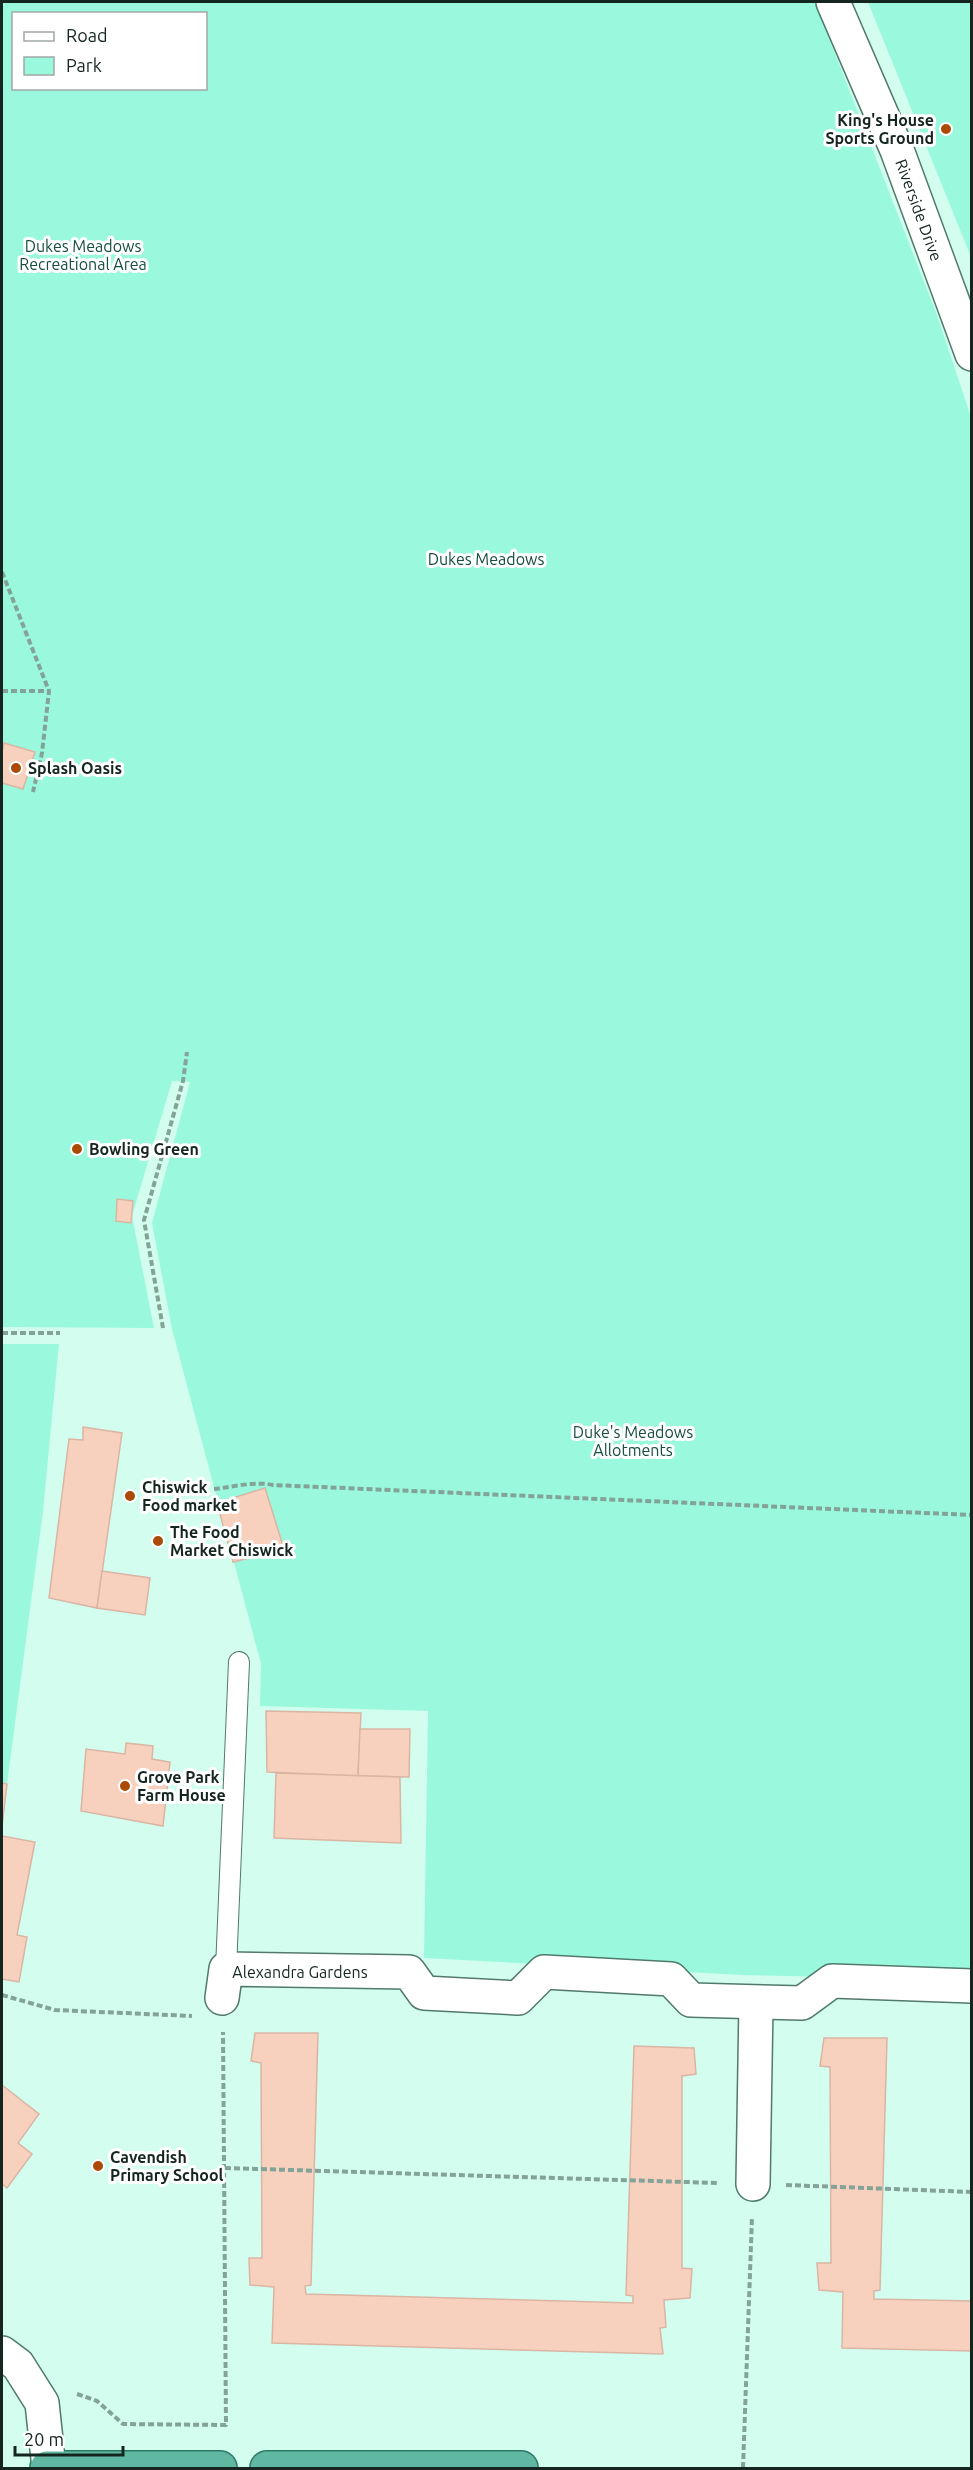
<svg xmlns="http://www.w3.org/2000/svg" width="973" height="2470" viewBox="0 0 973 2470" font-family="Ubuntu,sans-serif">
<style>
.green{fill:#9af9dc;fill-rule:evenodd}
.building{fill:#f7d1be;stroke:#dab5a4;stroke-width:1.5}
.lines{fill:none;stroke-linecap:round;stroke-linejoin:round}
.service-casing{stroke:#51796c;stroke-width:22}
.minor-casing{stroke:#51796c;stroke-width:36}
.trunk-casing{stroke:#2c7965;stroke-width:36}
.path{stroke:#83a398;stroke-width:4;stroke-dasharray:6 3;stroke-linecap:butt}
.service{stroke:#fff;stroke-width:20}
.minor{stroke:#fff;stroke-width:33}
.trunk{stroke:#60b8a2;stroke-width:33}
.poi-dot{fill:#ab4a04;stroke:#fff;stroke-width:2}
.labels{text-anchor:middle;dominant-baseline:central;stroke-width:6;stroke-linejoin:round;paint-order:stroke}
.poi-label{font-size:16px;font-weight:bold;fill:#152621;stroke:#fff;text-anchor:start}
.street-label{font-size:16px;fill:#152621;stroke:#fff}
.park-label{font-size:16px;fill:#164e40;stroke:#fff}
</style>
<rect width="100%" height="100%" fill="#d3feef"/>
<g class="green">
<path d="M2,2H815L937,315L971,417V1980L742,1975L424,1958L428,1711L260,1706L261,1664L172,1329L152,1223L190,1082L172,1081L132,1216L154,1328L2,1327ZM14,14H206V88H14Z"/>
<polygon points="868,2 971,2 971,257"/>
<polygon points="2,1344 59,1344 43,1511 7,1784 2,1783"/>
</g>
<g class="building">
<polygon points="4,743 35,752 23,789 2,783 2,752"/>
<polygon points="117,1199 133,1201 131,1223 116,1221"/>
<polygon points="83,1427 122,1433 97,1608 49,1598 69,1439 83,1440"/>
<polygon points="265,1488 284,1549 233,1562 217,1503"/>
<polygon points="102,1571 150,1578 145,1615 97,1608"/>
<polygon points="266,1711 361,1713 358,1776 267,1772"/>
<polygon points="360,1729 410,1729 409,1777 358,1776"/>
<polygon points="126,1743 153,1746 152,1759 170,1762 163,1826 81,1811 86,1749 125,1754"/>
<polygon points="276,1773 400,1777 401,1843 274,1838"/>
<polygon points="2,1783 7,1784 2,1827"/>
<polygon points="2,1836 35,1842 17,1935 27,1937 19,1982 2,1979"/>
<polygon points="255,2033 318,2033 311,2285 305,2286 306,2294 633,2303 633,2296 626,2295 634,2046 694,2048 696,2074 682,2076 682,2268 692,2269 690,2298 664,2300 666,2327 660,2328 663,2354 272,2343 274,2287 250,2285 249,2258 262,2258 261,2063 251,2061"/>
<polygon points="824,2038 887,2038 880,2290 874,2291 874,2299 972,2301 972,2351 842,2348 843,2292 819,2290 817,2263 831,2263 830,2067 820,2066"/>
<polygon points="2,2085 39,2114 18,2143 32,2154 7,2188 2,2184"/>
</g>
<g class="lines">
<g class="service-casing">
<polyline id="service" points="226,1969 239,1662"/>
</g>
<g class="minor-casing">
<g id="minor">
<polyline points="833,2 897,150 972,354"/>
<polyline points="222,1998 226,1969 409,1972 424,1993 518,1998 544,1972 671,1979 691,2000 802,2003 832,1981 972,1986"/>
<polyline points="753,2184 756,2003"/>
<polyline points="2,2353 18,2365 42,2403 49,2468"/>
</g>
</g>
<g class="trunk-casing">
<g id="trunk">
<polyline points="47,2468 220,2468"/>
<polyline points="267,2468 521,2468"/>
</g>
</g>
<g class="path">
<polyline points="2,572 49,691"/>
<polyline points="2,691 49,691 42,753 33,792"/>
<polyline points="163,1328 144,1220 183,1081 187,1052"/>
<polyline points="2,1333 60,1333"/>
<path d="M214,1489C233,1487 254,1481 273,1485L972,1515"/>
<polyline points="2,1995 55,2010 192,2016"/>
<polyline points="225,2168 719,2183"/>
<polyline points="786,2185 972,2192"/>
<polyline points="77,2394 97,2401 123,2424 226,2425 223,2032"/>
<polyline points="743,2468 752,2217"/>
</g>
<use href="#service" class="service"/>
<use href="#minor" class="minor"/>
<use href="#trunk" class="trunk"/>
</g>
<g class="poi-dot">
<circle cx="946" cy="129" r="6"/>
<circle cx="16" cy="768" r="6"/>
<circle cx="77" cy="1149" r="6"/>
<circle cx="130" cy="1496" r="6"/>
<circle cx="158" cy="1541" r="6"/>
<circle cx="125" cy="1786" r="6"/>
<circle cx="98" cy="2166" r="6"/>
</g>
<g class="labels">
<g class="poi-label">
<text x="934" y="120" text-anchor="end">King's House<tspan x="934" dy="18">Sports Ground</tspan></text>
<text x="28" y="768">Splash Oasis</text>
<text x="89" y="1149">Bowling Green</text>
<text x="142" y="1487">Chiswick<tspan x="142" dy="18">Food market</tspan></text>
<text x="170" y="1532">The Food<tspan x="170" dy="18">Market Chiswick</tspan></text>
<text x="137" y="1777">Grove Park<tspan x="137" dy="18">Farm House</tspan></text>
<text x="110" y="2157">Cavendish<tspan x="110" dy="18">Primary School</tspan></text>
</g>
<g class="street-label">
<text transform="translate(919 210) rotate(70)">Riverside Drive</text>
<text x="300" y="1972">Alexandra Gardens</text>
</g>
<g class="park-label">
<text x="83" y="246">Dukes Meadows<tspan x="83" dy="18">Recreational Area</tspan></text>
<text x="486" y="559">Dukes Meadows</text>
<text x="633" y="1432">Duke's Meadows<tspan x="633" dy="18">Allotments</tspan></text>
</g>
</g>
<rect width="973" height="2470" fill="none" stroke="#152621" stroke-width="6"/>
<rect x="12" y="12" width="195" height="78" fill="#ffffff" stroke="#a1a8a6" stroke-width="1.5"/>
<rect x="24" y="32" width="30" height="9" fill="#ffffff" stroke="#a1a8a6" stroke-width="1.5"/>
<text x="66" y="42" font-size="18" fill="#152621">Road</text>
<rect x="24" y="57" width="30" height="18" fill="#9af9dc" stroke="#a1a8a6" stroke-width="1.5"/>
<text x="66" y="72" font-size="18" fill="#152621">Park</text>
<path d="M15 2446v9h108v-9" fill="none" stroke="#152621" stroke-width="3"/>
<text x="24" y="2446" font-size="18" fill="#152621" stroke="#ffffff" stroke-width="4.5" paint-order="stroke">20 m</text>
</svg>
